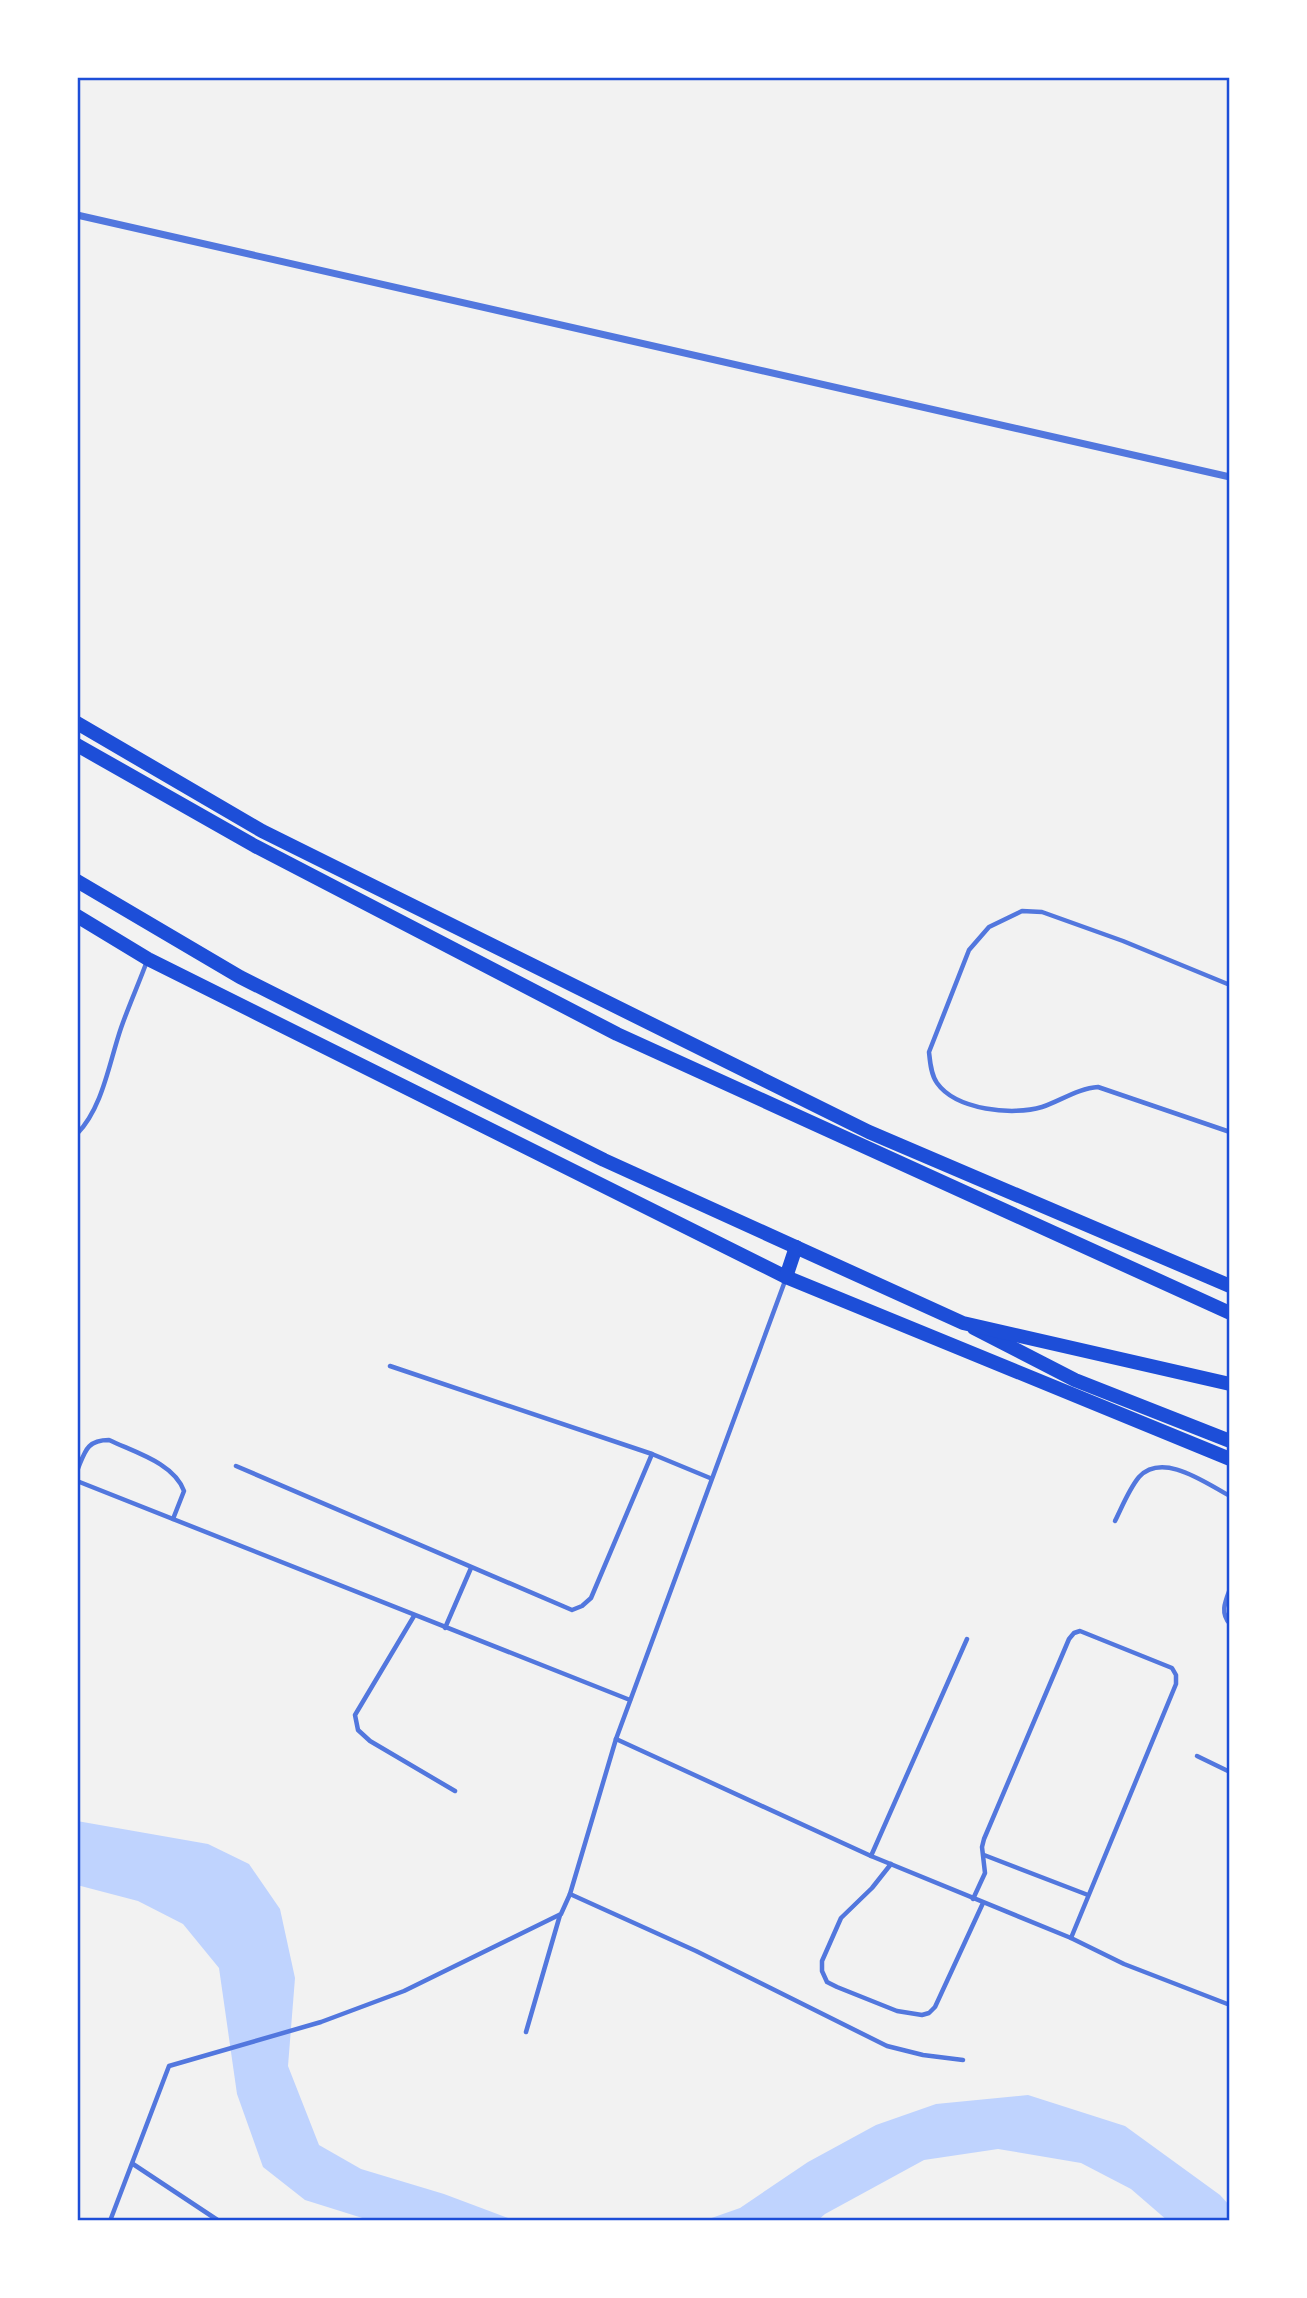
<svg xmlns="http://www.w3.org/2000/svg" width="1307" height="2298" viewBox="0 0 1307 2298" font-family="'DejaVu Sans',sans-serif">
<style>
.water{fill:#bfd3fe}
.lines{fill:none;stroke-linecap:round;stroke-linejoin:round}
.service{stroke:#5277de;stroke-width:4.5}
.minor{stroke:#5277de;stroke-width:7}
.primary{stroke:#1d4ed8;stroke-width:14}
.trunk{stroke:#1d4ed8;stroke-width:14}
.neatline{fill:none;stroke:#1d4ed8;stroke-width:2.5}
</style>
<rect width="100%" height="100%" fill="#f2f2f2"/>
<g class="water">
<polygon points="77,1821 208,1844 249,1864 280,1909 295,1978 288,2066 319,2145 361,2169 444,2194 516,2221 372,2221 305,2200 263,2167 237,2094 219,1968 183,1924 138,1901 77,1885"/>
<polygon points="1028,2095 1125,2126 1220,2195 1230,2206 1230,2221 1168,2221 1131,2189 1081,2163 998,2149 924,2160 825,2214 817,2221 703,2221 740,2208 808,2162 876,2125 936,2104"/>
</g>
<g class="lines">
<g class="service">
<path d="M1230,985L1123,941L1042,912L1022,911L989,927L969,950L929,1052C930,1062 931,1075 937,1083C956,1110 1013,1116 1042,1107C1060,1101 1079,1088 1098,1087L1230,1132"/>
<path d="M77,1134C103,1107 109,1063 121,1028C129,1005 139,983 147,961"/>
<polyline points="390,1366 652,1454 710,1478"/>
<polyline points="236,1466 572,1610 582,1606 591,1598 652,1454"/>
<path d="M77,1471C85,1452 86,1440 109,1440C134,1452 174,1463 184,1491L173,1519"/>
<polyline points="77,1481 630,1700"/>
<path d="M1115,1521C1122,1507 1129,1489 1139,1477C1163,1451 1207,1484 1230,1496"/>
<path d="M1230,1589C1225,1602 1220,1613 1230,1624"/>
<polyline points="414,1616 355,1715 358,1730 370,1741 455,1791"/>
<polyline points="445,1628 471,1568"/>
<polyline points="616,1739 871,1856 1071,1938 1124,1964 1230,2005"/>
<polyline points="1197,1756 1230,1772"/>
<polyline points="984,1855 1088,1895"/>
<polyline points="871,1856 967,1639"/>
<polyline points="891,1864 872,1888 841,1918 822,1961 822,1971 827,1982 837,1987 897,2011 922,2015 929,2013 935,2007 983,1903"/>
<polyline points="570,1894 696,1951 887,2046 923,2055 963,2060"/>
<polyline points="973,1899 985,1873 982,1847 984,1839 1069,1639 1074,1633 1080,1631 1172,1668 1176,1675 1176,1684 1071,1938"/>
<polyline points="526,2032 560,1915"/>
<polyline points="133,2164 219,2221"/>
<polyline points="110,2221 169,2066 321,2022 404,1991 561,1914 570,1894 616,1739 785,1281"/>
</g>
<polyline class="minor" points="77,215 1230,477"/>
<g class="primary">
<polyline points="77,723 262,831 869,1132 1230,1286"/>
<polyline points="77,916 148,959 786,1277 1230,1459"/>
<polyline points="974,1328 1075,1380 1230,1441"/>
</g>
<g class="trunk">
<polyline points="77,745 255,846 617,1034 1230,1313"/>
<polyline points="77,881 240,977 604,1160 963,1323 1230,1384"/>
<polyline points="786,1277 796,1247"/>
</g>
</g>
<rect width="1307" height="2298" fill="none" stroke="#ffffff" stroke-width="158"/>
<rect x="79" y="79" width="1149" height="2140" class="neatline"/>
</svg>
